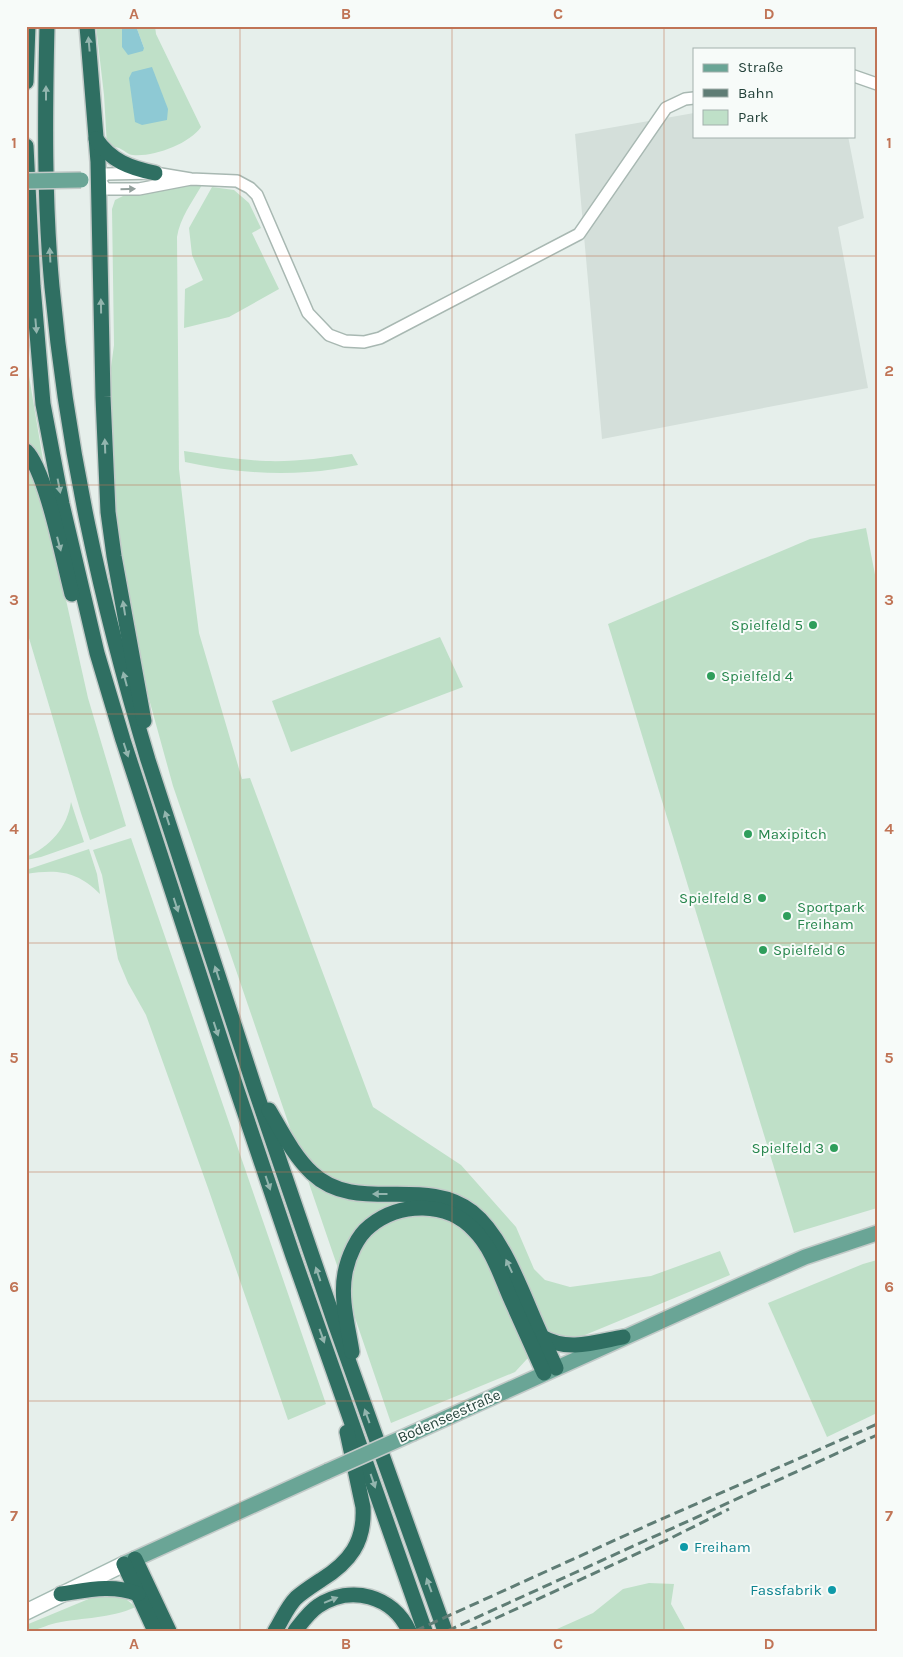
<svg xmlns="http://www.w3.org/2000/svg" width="903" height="1657" viewBox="0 0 903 1657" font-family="Karla,sans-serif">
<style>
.built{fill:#d4dfda}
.green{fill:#bfe0c8}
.water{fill:#8ec9d4}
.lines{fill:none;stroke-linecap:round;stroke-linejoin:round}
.minor-casing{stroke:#a8b8b2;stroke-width:14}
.secondary-casing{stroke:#a4bbb3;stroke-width:18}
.primary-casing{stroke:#c2cac8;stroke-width:18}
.motorway-casing{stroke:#c2cac8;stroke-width:18}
.minor{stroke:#fff;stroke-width:11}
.secondary{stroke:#fff;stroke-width:15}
.primary{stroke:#6aa596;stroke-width:15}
.motorway{stroke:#2f6f62;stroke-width:15}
.rail{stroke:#5f7d75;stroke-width:3;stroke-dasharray:10 5;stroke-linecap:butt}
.primary-bridge-casing{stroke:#c2cac8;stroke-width:18;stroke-linecap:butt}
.primary-bridge{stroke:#6aa596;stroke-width:15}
.oneway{fill:#93b5ae}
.oneway2{fill:#92a09c}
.grid{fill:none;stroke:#c07456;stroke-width:1;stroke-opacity:0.55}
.leisure-dot{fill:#2e9e5b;stroke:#f7fbf9;stroke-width:2}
.culture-dot{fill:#0f9aa8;stroke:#f7fbf9;stroke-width:2}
.labels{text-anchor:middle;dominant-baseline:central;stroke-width:4;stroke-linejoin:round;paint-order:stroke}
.leisure-label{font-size:15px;fill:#27864d;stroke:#f7fbf9;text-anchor:start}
.street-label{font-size:15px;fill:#24423a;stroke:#f7fbf9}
.culture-label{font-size:15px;fill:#0d838f;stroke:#f7fbf9;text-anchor:start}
.neatline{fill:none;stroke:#c07456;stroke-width:2}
.grid-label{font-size:16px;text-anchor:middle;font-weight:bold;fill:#c07456}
</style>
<rect width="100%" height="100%" fill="#e6efeb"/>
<polygon class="built" points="694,113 694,136 848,136 864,218 838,227 868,388 602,439 575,134"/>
<g class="green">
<path d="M96,26H122V29L144,48L136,26H155L156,34L201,127C189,144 154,157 133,155C128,155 124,150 119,148C115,147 111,146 107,146L104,95Z"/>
<path d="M202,185C192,202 180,218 177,237L179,469L189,555L199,633L242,779L250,778L373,1107L461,1165L516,1227L534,1269L545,1280L570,1287L651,1276L720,1251L730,1275L527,1359L515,1372L391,1423L173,786L138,659L118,552L110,465L109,382L114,345L112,209L115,200L125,195L152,193L169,187Z"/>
<polygon points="212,187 234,190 249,203 261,228 252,233 279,289 229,317 184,328 185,289 203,280 192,255 189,228"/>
<polygon points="26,358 44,466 51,533 88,698 126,826 90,840 81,813 26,628"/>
<path d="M184,451C211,455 239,460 266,461C295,462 323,458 352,454L358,465C342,468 325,471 308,472C267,475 225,471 185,462Z"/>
<polygon points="866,528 877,585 877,1208 794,1233 608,624 810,539"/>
<polygon points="440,637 463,687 291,752 272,701"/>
<path d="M71,802L84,842L41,857L26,860V857C50,847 67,828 71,802Z"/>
<polygon points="131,838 326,1404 288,1420 208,1188 146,1015 128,983 118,959 102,875 93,850"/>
<path d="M89,849L97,874L100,894C77,871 58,869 26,874V870Z"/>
<polygon points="877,1260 877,1413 827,1437 768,1303 863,1264"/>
<polygon points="649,1583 674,1584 671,1604 686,1631 557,1631 557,1629 593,1613 623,1589"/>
<path d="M103,1593L129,1598L127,1600L136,1607C108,1619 85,1617 56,1623C46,1625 37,1631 26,1631V1625Z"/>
</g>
<g class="water">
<polygon points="122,26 136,26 144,48 143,51 128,55 122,47"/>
<polygon points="152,67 168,109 167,120 142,125 135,122 129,78 132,72"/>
</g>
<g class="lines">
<g class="minor-casing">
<g id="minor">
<polyline points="854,76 877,84"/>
<polyline points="191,179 139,189 106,189 99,180 106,174 155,173 191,179 237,181 250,188 257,195 308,313 329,335 345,341 364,342 380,338 579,234 666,108 685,99 694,98"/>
</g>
</g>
<g class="secondary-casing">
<polyline id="secondary" points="26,1612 124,1564"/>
</g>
<g class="primary-casing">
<g id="primary">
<polyline points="413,1433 741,1285 805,1257 877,1233"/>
<polyline points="124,1564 328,1471"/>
</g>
</g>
<g class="motorway-casing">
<g id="motorway">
<path d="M47,26C45,113 44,201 52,287C67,450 101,603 148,760L254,1086L336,1326L445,1631"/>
<polyline points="87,26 98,162 103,397 108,512 114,556 144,721"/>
<polyline points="26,82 28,26"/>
<path d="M96,139C111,161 130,168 155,173"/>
<polyline points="26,146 33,286 43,404 62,504 97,653 123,740 237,1090 293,1256 425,1631"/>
<path d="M26,451C46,470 64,564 72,594"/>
<path d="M269,1110C282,1132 294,1156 312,1173C356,1215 425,1175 472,1212C505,1238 524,1299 542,1337C567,1352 596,1342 623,1337"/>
<polyline points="542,1337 556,1368"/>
<path d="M352,1352C348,1326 340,1299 345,1273C348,1257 357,1236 370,1226C400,1202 447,1201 474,1230C492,1248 500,1274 510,1297C521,1322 533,1348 544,1373"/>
<polyline points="135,1559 169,1631"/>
<polyline points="124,1564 155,1631"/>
<path d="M61,1594C88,1590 112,1584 138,1594"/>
<path d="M275,1631C282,1620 287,1607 296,1598C304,1591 312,1586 321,1580C350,1562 365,1542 363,1507L347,1432"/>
<path d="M295,1631C302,1622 309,1612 318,1606C351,1584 393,1596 409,1631"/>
</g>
</g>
<use href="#minor" class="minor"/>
<use href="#secondary" class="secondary"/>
<use href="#primary" class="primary"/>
<use href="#motorway" class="motorway"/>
<g class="rail">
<polyline points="415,1631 646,1526 877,1424"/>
<polyline points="447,1631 877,1435"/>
<polyline points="468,1631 671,1538 729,1509"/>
</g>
<g class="primary-bridge-casing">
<g id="primary-bridge">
<polyline points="26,181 81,180"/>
<polyline points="328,1471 413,1433"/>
</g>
</g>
<use href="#primary-bridge" class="primary-bridge"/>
</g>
<defs><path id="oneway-solid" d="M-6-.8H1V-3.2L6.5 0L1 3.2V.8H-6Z" transform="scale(1.25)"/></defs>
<g class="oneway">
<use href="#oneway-solid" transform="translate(89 44) rotate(-95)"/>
<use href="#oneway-solid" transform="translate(46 93) rotate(-90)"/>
<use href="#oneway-solid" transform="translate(50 255) rotate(-93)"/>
<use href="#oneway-solid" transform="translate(101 306) rotate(-91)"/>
<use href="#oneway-solid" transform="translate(36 326) rotate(85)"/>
<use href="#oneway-solid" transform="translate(105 446) rotate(-92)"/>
<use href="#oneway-solid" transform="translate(59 486) rotate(79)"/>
<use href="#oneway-solid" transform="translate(59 544) rotate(75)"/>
<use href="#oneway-solid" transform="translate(124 608) rotate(-99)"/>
<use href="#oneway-solid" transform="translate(125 679) rotate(-105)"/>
<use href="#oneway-solid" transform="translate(126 750) rotate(72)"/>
<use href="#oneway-solid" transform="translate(167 818) rotate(-108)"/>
<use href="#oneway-solid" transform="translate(176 905) rotate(72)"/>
<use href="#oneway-solid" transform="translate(217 973) rotate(-108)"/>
<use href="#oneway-solid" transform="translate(216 1029) rotate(72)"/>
<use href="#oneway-solid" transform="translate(268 1183) rotate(71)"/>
<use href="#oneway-solid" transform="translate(380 1194) rotate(180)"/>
<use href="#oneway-solid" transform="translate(509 1266) rotate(-115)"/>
<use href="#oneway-solid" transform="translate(318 1274) rotate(-109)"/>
<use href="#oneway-solid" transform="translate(322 1336) rotate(70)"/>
<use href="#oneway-solid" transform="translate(367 1416) rotate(-110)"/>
<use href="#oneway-solid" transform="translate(373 1481) rotate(71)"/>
<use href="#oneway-solid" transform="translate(429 1585) rotate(-110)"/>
<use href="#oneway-solid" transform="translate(331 1600) rotate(-22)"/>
</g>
<use class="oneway2" href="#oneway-solid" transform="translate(128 189) rotate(-1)"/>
<path class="grid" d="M240,26V1631M452,26V1631M664,26V1631M26,256H877M26,485H877M26,714H877M26,943H877M26,1172H877M26,1401H877"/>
<g class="leisure-dot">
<circle cx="813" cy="625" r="5"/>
<circle cx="711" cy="676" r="5"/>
<circle cx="748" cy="834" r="5"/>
<circle cx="762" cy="898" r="5"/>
<circle cx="787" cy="916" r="5"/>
<circle cx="763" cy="950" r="5"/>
<circle cx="834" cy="1148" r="5"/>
</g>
<g class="culture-dot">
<circle cx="684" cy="1547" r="5"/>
<circle cx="832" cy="1590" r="5"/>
</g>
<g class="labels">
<g class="leisure-label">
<text x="803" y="625" text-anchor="end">Spielfeld 5</text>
<text x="721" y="676">Spielfeld 4</text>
<text x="758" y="834">Maxipitch</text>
<text x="752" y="898" text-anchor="end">Spielfeld 8</text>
<text x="797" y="907">Sportpark<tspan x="797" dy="17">Freiham</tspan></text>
<text x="773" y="950">Spielfeld 6</text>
<text x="824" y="1148" text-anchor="end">Spielfeld 3</text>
</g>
<g class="street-label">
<text transform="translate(449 1416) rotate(-24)">Bodenseestraße</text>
</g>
<g class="culture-label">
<text x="694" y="1547">Freiham</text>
<text x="822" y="1590" text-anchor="end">Fassfabrik</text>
</g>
</g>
<rect width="903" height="1657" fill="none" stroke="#f7fbf9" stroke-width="55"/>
<rect x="693" y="48" width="162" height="90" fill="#f7fbf9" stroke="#a3b1ad"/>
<rect x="703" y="64" width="25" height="8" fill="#6aa596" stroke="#a3b1ad"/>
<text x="738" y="72" font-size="15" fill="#24423a">Straße</text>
<rect x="703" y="89" width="25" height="8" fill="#5f7d75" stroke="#a3b1ad"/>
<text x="738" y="98" font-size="15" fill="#24423a">Bahn</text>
<rect x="703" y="110" width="25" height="15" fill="#bfe0c8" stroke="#a3b1ad"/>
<text x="738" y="122" font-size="15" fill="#24423a">Park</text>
<rect x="28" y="28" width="848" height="1602" class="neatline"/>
<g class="grid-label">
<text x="134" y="19">A</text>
<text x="346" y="19">B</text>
<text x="558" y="19">C</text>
<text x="769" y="19">D</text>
<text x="14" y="148">1</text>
<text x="889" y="148">1</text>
<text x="14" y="376">2</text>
<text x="889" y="376">2</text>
<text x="14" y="605">3</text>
<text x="889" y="605">3</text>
<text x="14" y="834">4</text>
<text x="889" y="834">4</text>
<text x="14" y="1063">5</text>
<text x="889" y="1063">5</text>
<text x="14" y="1292">6</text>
<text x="889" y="1292">6</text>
<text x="14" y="1521">7</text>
<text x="889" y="1521">7</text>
<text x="134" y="1649">A</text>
<text x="346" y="1649">B</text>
<text x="558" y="1649">C</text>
<text x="769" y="1649">D</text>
</g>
</svg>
